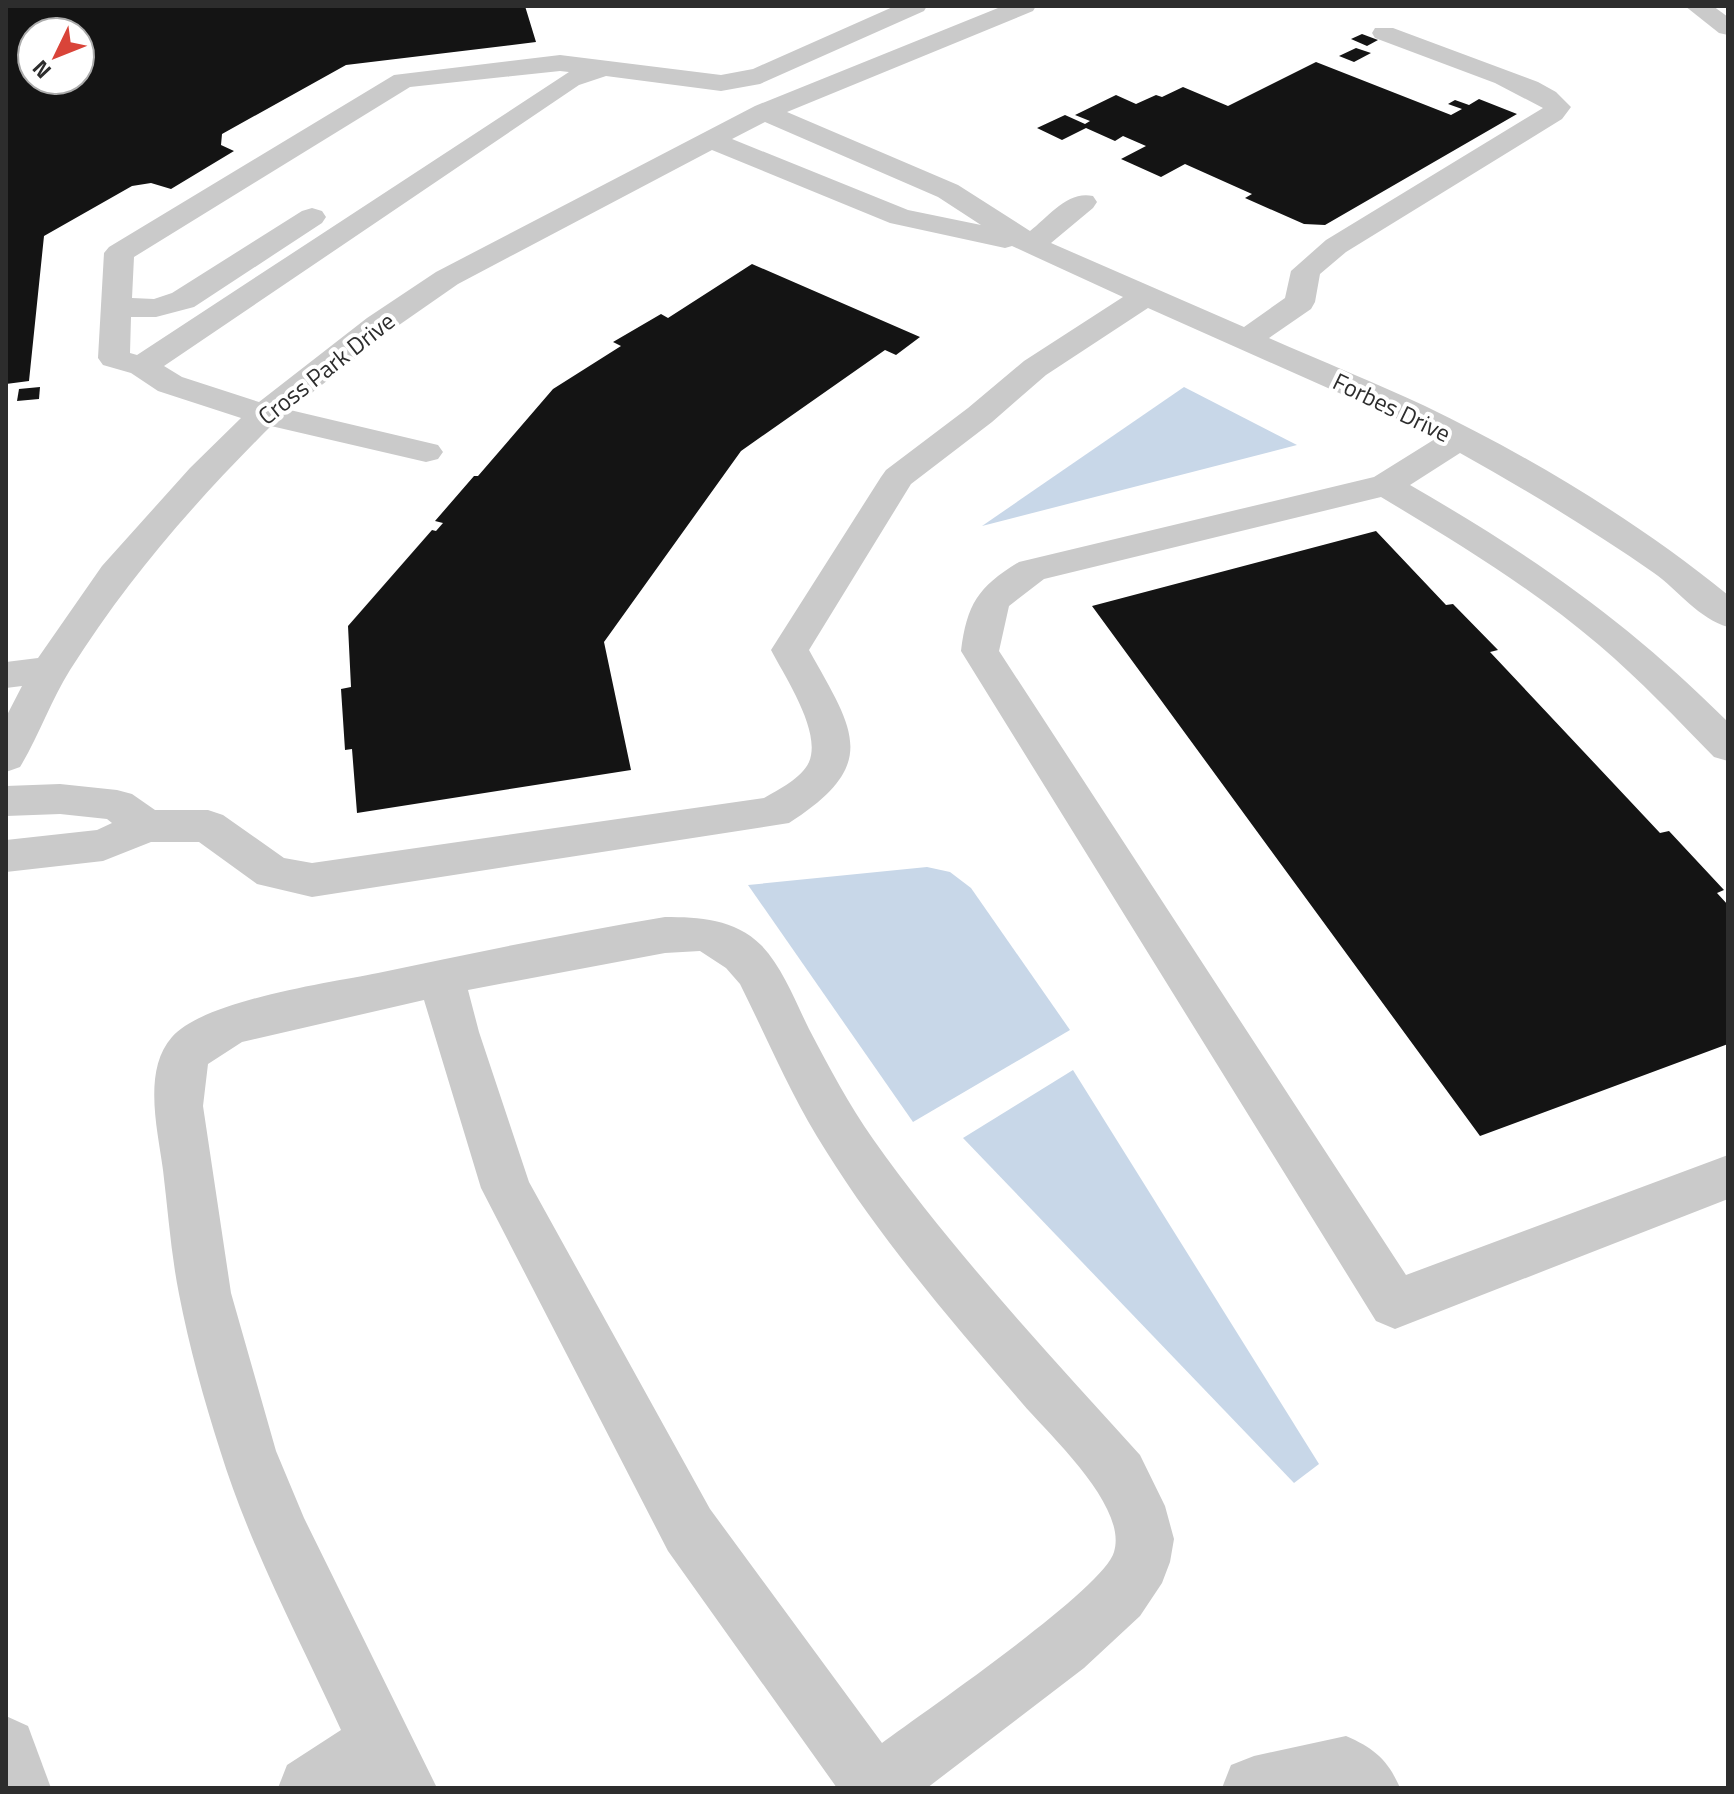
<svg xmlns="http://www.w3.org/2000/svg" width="1734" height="1794" viewBox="0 0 1734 1794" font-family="'Titillium Web',sans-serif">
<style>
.water{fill:#c8d7e8}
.building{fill:#141414;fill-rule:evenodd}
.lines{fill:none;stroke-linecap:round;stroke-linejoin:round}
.minor{fill:#cacaca;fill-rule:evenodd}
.labels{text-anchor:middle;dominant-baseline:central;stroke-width:8;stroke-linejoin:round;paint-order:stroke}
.far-street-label{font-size:24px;fill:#2d2d2d;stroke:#fff}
</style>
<rect width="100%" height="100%" fill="#fff"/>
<g class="water">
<polygon points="1184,387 1297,445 982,526"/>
<polygon points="927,867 950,872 971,888 1070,1030 913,1122 748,885"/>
<polygon points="1073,1070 1319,1464 1294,1483 963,1138"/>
</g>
<g class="building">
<path d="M6,6H525L536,42L346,65L222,134L221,145L234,151L171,189L151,183L132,186L44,236L29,381L6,384ZM32,32H80V80H32Z"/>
<polygon points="1362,34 1378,40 1367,46 1351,39"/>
<polygon points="1356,48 1371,53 1354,62 1339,56"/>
<polygon points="1316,62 1451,115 1462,109 1448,104 1455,100 1469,105 1479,99 1517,114 1325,225 1304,224 1245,198 1252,194 1185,164 1161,177 1121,159 1146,146 1123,136 1115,141 1086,128 1062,140 1037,128 1065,115 1085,124 1090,121 1075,115 1116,95 1136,104 1156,95 1162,97 1183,87 1228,106"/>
<polygon points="752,264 920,337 896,355 885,350 741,451 604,642 631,770 357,813 352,749 345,750 341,689 351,687 348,626 432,530 436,531 443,523 435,521 474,476 478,476 553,389 621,346 613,342 661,314 668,318"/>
<polygon points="40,387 39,399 17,401 19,389"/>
<polygon points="1376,531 1446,605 1453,604 1498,650 1490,652 1660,833 1669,831 1724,890 1717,893 1728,905 1728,1044 1480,1136 1092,606"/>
</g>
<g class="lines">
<g class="minor">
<path d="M895,6H927L924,11L760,84L721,91L606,76L579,85L164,366L182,377L259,402L367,318L436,272L755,106L1003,6H1036L1033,11L787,112L958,185L1030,231C1048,217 1068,190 1093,196L1097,202L1093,208L1051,243L1244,327L1285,298L1291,271L1326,240L1543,108L1495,83L1375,38L1372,33L1375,28H1393L1538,82L1556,92L1571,107L1562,119L1346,252L1320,274L1315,302L1311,309L1269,338C1321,361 1374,382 1425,406C1531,457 1637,521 1728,595V627C1699,619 1678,590 1654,573C1591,529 1526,490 1460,453L1410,485C1533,556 1628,622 1728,722V761L1714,757C1677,719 1640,680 1599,645C1532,588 1456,542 1381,497L1044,579L1009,606L999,651L1406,1275L1728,1155V1199L1395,1329L1376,1321L961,651C967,604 978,587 1019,562L1374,477L1435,439L1402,421L1148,308L1046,375L992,422L911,484L809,650C854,731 881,764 789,823L312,897L257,884L199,842H151L103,861L6,872V840L97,830L112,823L107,819L60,814L6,816V786L60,784L117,790L132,794L155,810H208L223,815L284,858L312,863L764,798C778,790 802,778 809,762C822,732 785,677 771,650L881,477L886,470L968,408L1024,361L1123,297L1012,246L1005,248L890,223L712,150L458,284L389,332L290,410L438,445L443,452L438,459L426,462L271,426C194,503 129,577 70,670C51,700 39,736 20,767L6,772V717L22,686L6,688V662L38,658L102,566L190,468L241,418L158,391L131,373L103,365L98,358L104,253L109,247L394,75L560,55L721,75L753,69ZM560,71L569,72L137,355L130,353L131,317H156L194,307L322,223L326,217L322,211L312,208L302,211L172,293L154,299L132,298L134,257L410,87ZM765,122L938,197L981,225L908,210L732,139Z"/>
<polygon points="1685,6 1713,6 1728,17 1728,35 1719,33"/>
<path d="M665,917C699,917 735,919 761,945C783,968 795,1001 809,1029C829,1067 849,1105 873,1139C953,1252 1048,1353 1140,1455L1165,1506L1174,1539L1170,1562L1162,1583L1140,1616L1084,1668L927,1788H837L668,1551L481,1188L424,1000L242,1042L208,1064L203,1106L231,1293L276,1451L304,1518L437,1788H278L287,1765L341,1730C299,1638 250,1547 220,1450C204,1400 189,1346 179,1294C171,1254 168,1211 163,1170C158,1131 142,1071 172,1037C205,1000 328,983 378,973C473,953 569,933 665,917ZM700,951L726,968L740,984C768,1040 792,1098 826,1151C882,1241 953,1323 1022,1403C1050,1436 1128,1506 1114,1552C1104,1589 922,1713 882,1743L710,1509L529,1182L479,1032L468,990L665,953Z"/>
<polygon points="6,1716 28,1726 51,1788 6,1788"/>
<path d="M1346,1736C1374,1748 1388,1760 1400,1788H1222L1231,1765L1254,1756Z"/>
</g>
</g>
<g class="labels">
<g class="far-street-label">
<text transform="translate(326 368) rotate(-38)">Cross Park Drive</text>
<text transform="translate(1392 407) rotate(26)">Forbes Drive</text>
</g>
</g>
<rect width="1734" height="1794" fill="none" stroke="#2d2d2d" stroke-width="16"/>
<g transform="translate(56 56) rotate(227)"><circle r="38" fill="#ffffff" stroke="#ababab" stroke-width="2"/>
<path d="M0-6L14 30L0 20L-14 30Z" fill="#d94439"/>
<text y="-12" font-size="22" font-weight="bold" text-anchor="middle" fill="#2d2d2d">N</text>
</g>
</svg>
